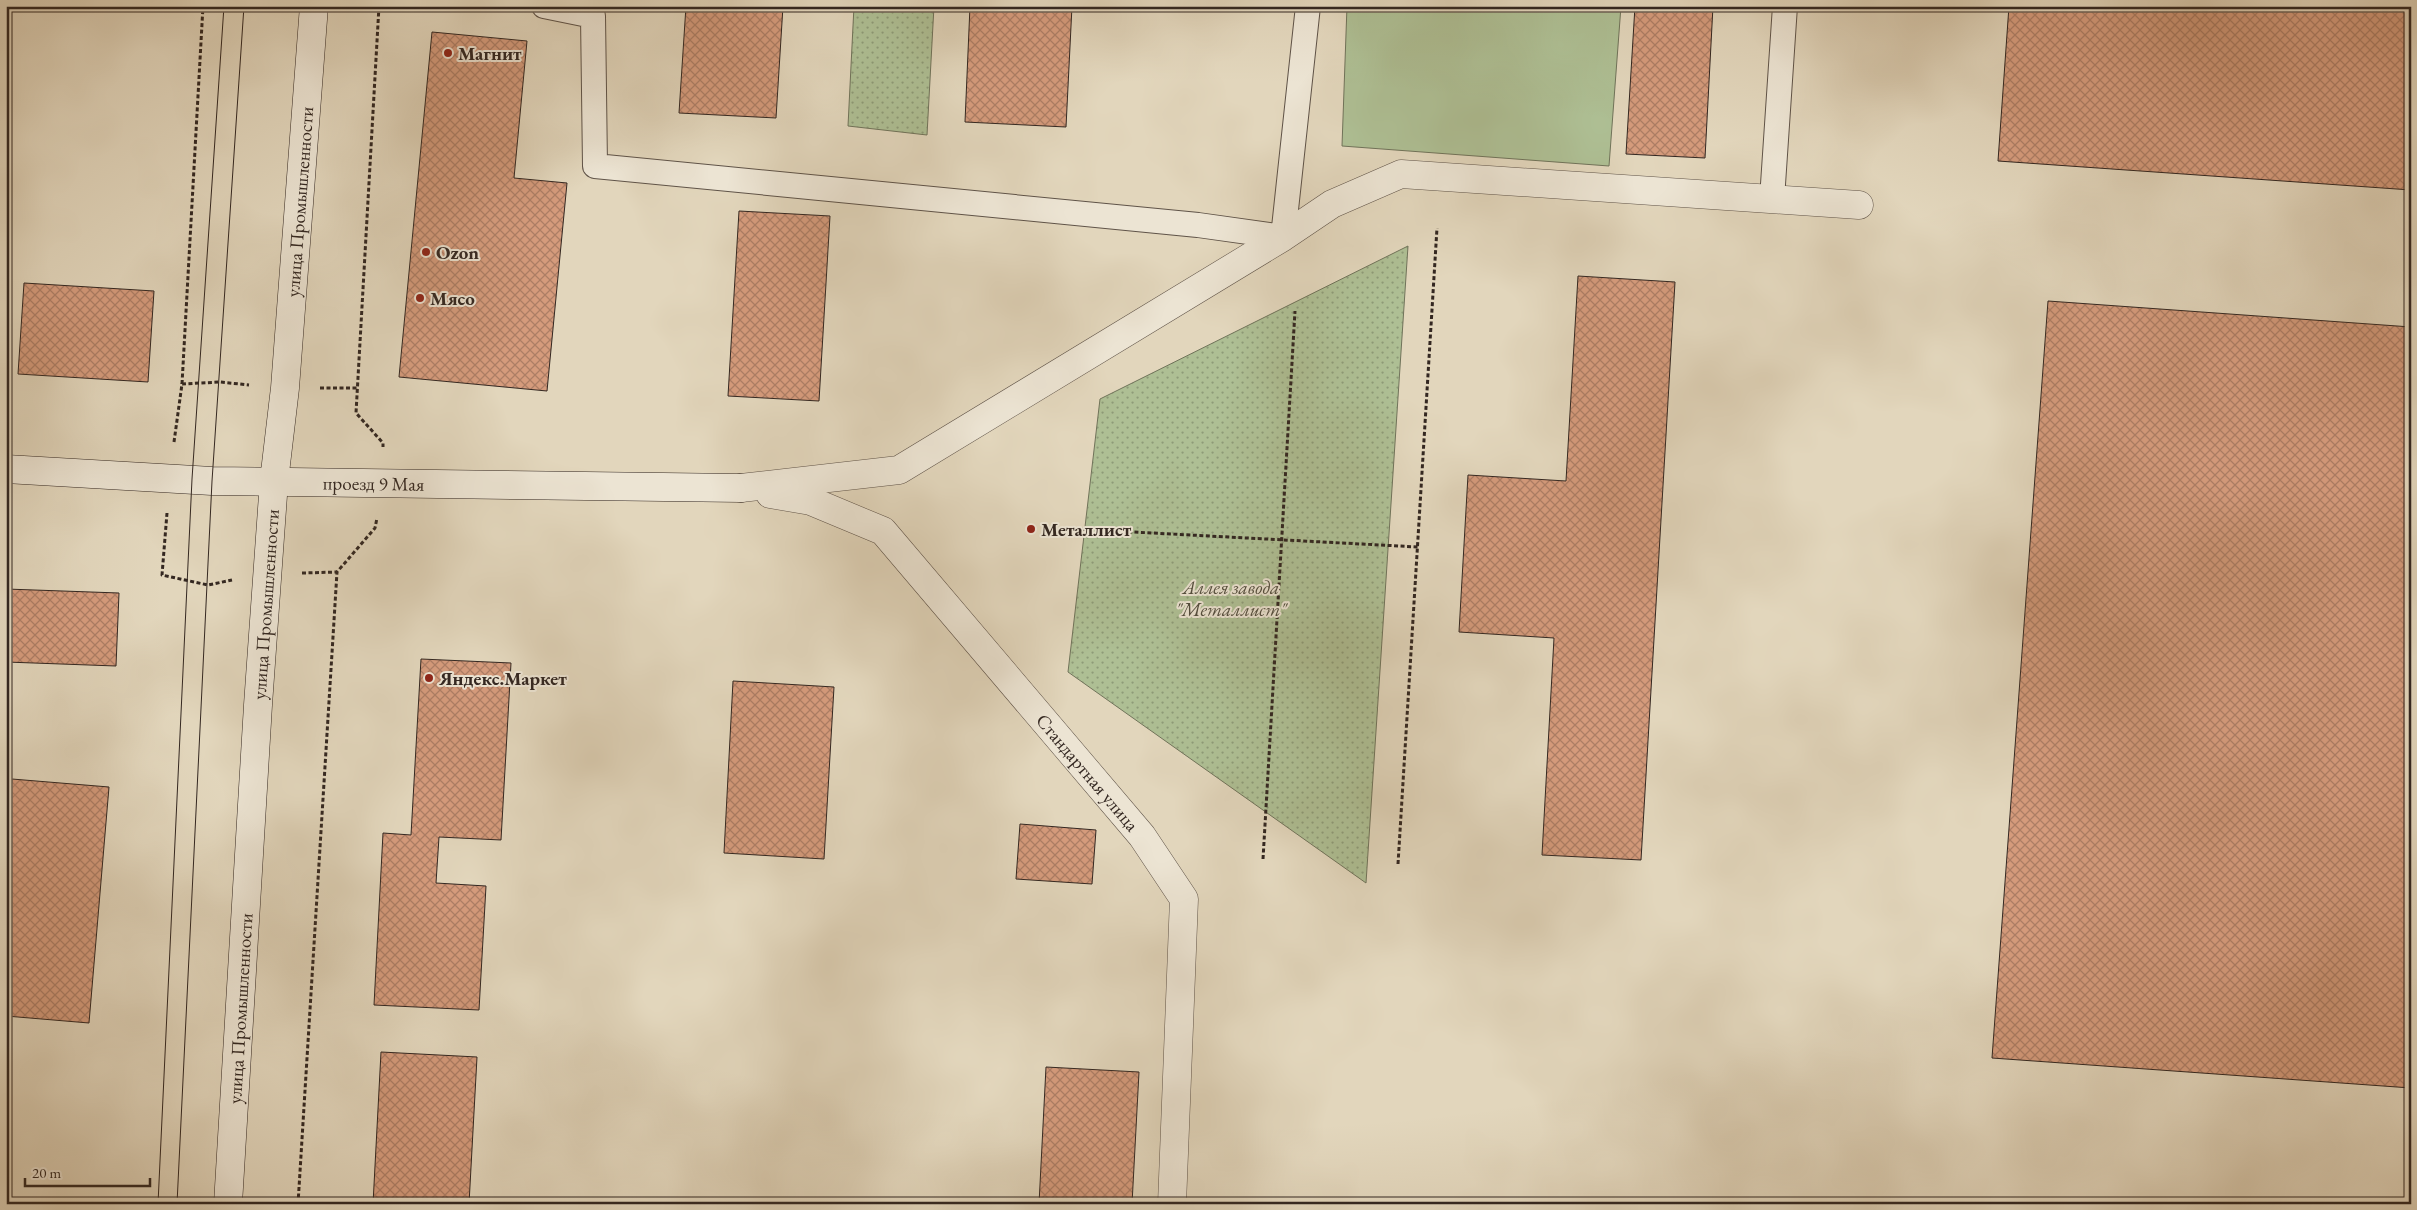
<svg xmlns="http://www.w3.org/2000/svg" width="2417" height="1210" viewBox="0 0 2417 1210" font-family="'EB Garamond',serif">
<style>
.park{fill:url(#park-dots);stroke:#70735a}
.garden{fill:#aebf94;stroke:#70735a}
.building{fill:url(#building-cross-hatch);stroke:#332721}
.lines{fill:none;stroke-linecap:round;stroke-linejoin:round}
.lane-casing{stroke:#5f5348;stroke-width:26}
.street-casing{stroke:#5f5348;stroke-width:29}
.secondary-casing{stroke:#332721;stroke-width:29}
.path{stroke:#332721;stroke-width:3;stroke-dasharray:4 2.5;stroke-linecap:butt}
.lane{stroke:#ece4d3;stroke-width:24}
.street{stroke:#ece4d3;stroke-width:28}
.secondary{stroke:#ece4d3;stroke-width:28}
.tram{stroke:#332721;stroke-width:1}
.poi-dot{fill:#8f2418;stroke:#ece4d3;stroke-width:2}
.labels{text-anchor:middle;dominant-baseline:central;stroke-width:4;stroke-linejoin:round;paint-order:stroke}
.poi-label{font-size:19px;font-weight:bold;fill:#332721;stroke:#ece4d3;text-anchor:start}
.street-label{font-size:19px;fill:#332721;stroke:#ece4d3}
.park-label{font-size:19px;font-style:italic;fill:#524d3e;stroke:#ece4d3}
</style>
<defs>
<pattern id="park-dots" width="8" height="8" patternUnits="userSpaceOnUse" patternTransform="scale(1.25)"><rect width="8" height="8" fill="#aebf94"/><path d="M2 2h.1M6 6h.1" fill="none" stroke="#8e9b78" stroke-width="1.8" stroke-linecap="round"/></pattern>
<pattern id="building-cross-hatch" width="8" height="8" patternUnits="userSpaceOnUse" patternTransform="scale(1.25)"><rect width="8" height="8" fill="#d59b7c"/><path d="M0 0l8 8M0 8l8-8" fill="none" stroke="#ad7e65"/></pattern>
</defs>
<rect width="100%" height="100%" fill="#e2d6bc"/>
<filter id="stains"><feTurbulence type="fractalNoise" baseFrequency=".004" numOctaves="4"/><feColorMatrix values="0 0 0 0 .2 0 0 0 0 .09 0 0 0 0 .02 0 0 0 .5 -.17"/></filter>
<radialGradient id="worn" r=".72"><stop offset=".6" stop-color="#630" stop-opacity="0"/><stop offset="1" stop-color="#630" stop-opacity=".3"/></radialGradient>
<g class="park">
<polygon points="854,6 934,6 927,135 848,126"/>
<polygon points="1408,246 1366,883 1068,672 1100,399"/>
</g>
<polygon class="garden" points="1347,6 1621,6 1609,166 1342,146"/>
<g class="building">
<polygon points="686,6 783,6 776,118 679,113"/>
<polygon points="970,6 1072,6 1066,127 965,122"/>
<polygon points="1635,6 1713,6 1705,158 1626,154"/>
<polygon points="2009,6 2411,6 2411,190 1998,161"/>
<polygon points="432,32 527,41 514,178 567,183 547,391 399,377"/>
<polygon points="739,211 830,216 819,401 728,396"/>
<polygon points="1578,276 1675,282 1641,860 1542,855 1554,638 1459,632 1468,475 1566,481"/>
<polygon points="24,283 154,291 148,382 18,374"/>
<polygon points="2048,301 2411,327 2411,1088 1992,1058"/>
<polygon points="6,589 119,593 116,666 6,662"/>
<polygon points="421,659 511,663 501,840 439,837 436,883 486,886 479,1010 374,1005 383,833 411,835"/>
<polygon points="733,681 834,687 824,859 724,853"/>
<polygon points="12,779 109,787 89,1023 6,1016 6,846"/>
<polygon points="1020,824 1096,830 1092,884 1016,879"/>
<polygon points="381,1052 477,1057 469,1204 373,1204"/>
<polygon points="1046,1067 1139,1072 1132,1204 1039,1204"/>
</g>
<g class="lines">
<g class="lane-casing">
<g id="lane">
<polyline points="544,6 593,16 595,166 1198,225 1283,237 1308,6"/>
<polyline points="1772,199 1785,6"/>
</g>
</g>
<g class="street-casing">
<g id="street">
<polyline points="741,488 899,470 1283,237 1332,204 1401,174 1859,205"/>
<path id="s1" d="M770,494L811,501L883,531L1142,836L1184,899L1172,1204"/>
</g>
</g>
<g class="secondary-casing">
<g id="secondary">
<path id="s2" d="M6,469L212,481L741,488"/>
<path id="s3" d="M228,1204L258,705L274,481L285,388L314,6"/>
</g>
</g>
<g class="path">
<polyline points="379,6 356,413 383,443 383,447"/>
<polyline points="182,384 203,6"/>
<polyline points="320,388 358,388"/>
<polyline points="174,442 182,384 220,382 249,385"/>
<polyline points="167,513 162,575 208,585 232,580"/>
<polyline points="1076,529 1418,547"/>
<polyline points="302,573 337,572"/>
<polyline points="1263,859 1295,311"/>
<polyline points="1398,864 1437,228"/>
<polyline points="298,1204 337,572 375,528 377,518"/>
</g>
<use href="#lane" class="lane"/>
<use href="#street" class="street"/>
<use href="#secondary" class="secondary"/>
<g class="tram">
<polyline points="158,1204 192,479 224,6"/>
<polyline points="177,1204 212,481 244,6"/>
</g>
</g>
<g class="poi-dot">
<circle cx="448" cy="53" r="5"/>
<circle cx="426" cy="252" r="5"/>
<circle cx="420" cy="298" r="5"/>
<circle cx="1031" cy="529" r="5"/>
<circle cx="429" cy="678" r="5"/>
</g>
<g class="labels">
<g class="poi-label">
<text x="458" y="53">Магнит</text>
<text x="436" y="252">Ozon</text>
<text x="430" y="298">Мясо</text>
<text x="1041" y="529">Металлист</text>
<text x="439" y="678">Яндекс.Маркет</text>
</g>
<g class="street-label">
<text stroke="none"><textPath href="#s3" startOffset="1005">улица Промышленности</textPath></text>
<text stroke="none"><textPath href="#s2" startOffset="368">проезд 9 Мая</textPath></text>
<text stroke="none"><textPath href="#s3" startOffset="601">улица Промышленности</textPath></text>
<text stroke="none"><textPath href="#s1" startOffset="436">Стандартная улица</textPath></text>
<text stroke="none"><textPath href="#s3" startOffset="196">улица Промышленности</textPath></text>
</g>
<g class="park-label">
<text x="1231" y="587">Аллея завода<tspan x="1231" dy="22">"Металлист"</tspan></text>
</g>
</g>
<rect width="2417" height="1210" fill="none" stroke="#e2d6bc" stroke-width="25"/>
<rect x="8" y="8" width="2402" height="1195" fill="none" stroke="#332721" stroke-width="2.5"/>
<rect x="12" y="12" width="2392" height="1185" fill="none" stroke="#332721"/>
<path d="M25 1178v8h125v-8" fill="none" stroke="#332721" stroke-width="2.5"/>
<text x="32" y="1178" font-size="15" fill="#332721" stroke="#ece4d3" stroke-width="4" paint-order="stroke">20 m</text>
<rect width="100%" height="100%" filter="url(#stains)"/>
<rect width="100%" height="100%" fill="url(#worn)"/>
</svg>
